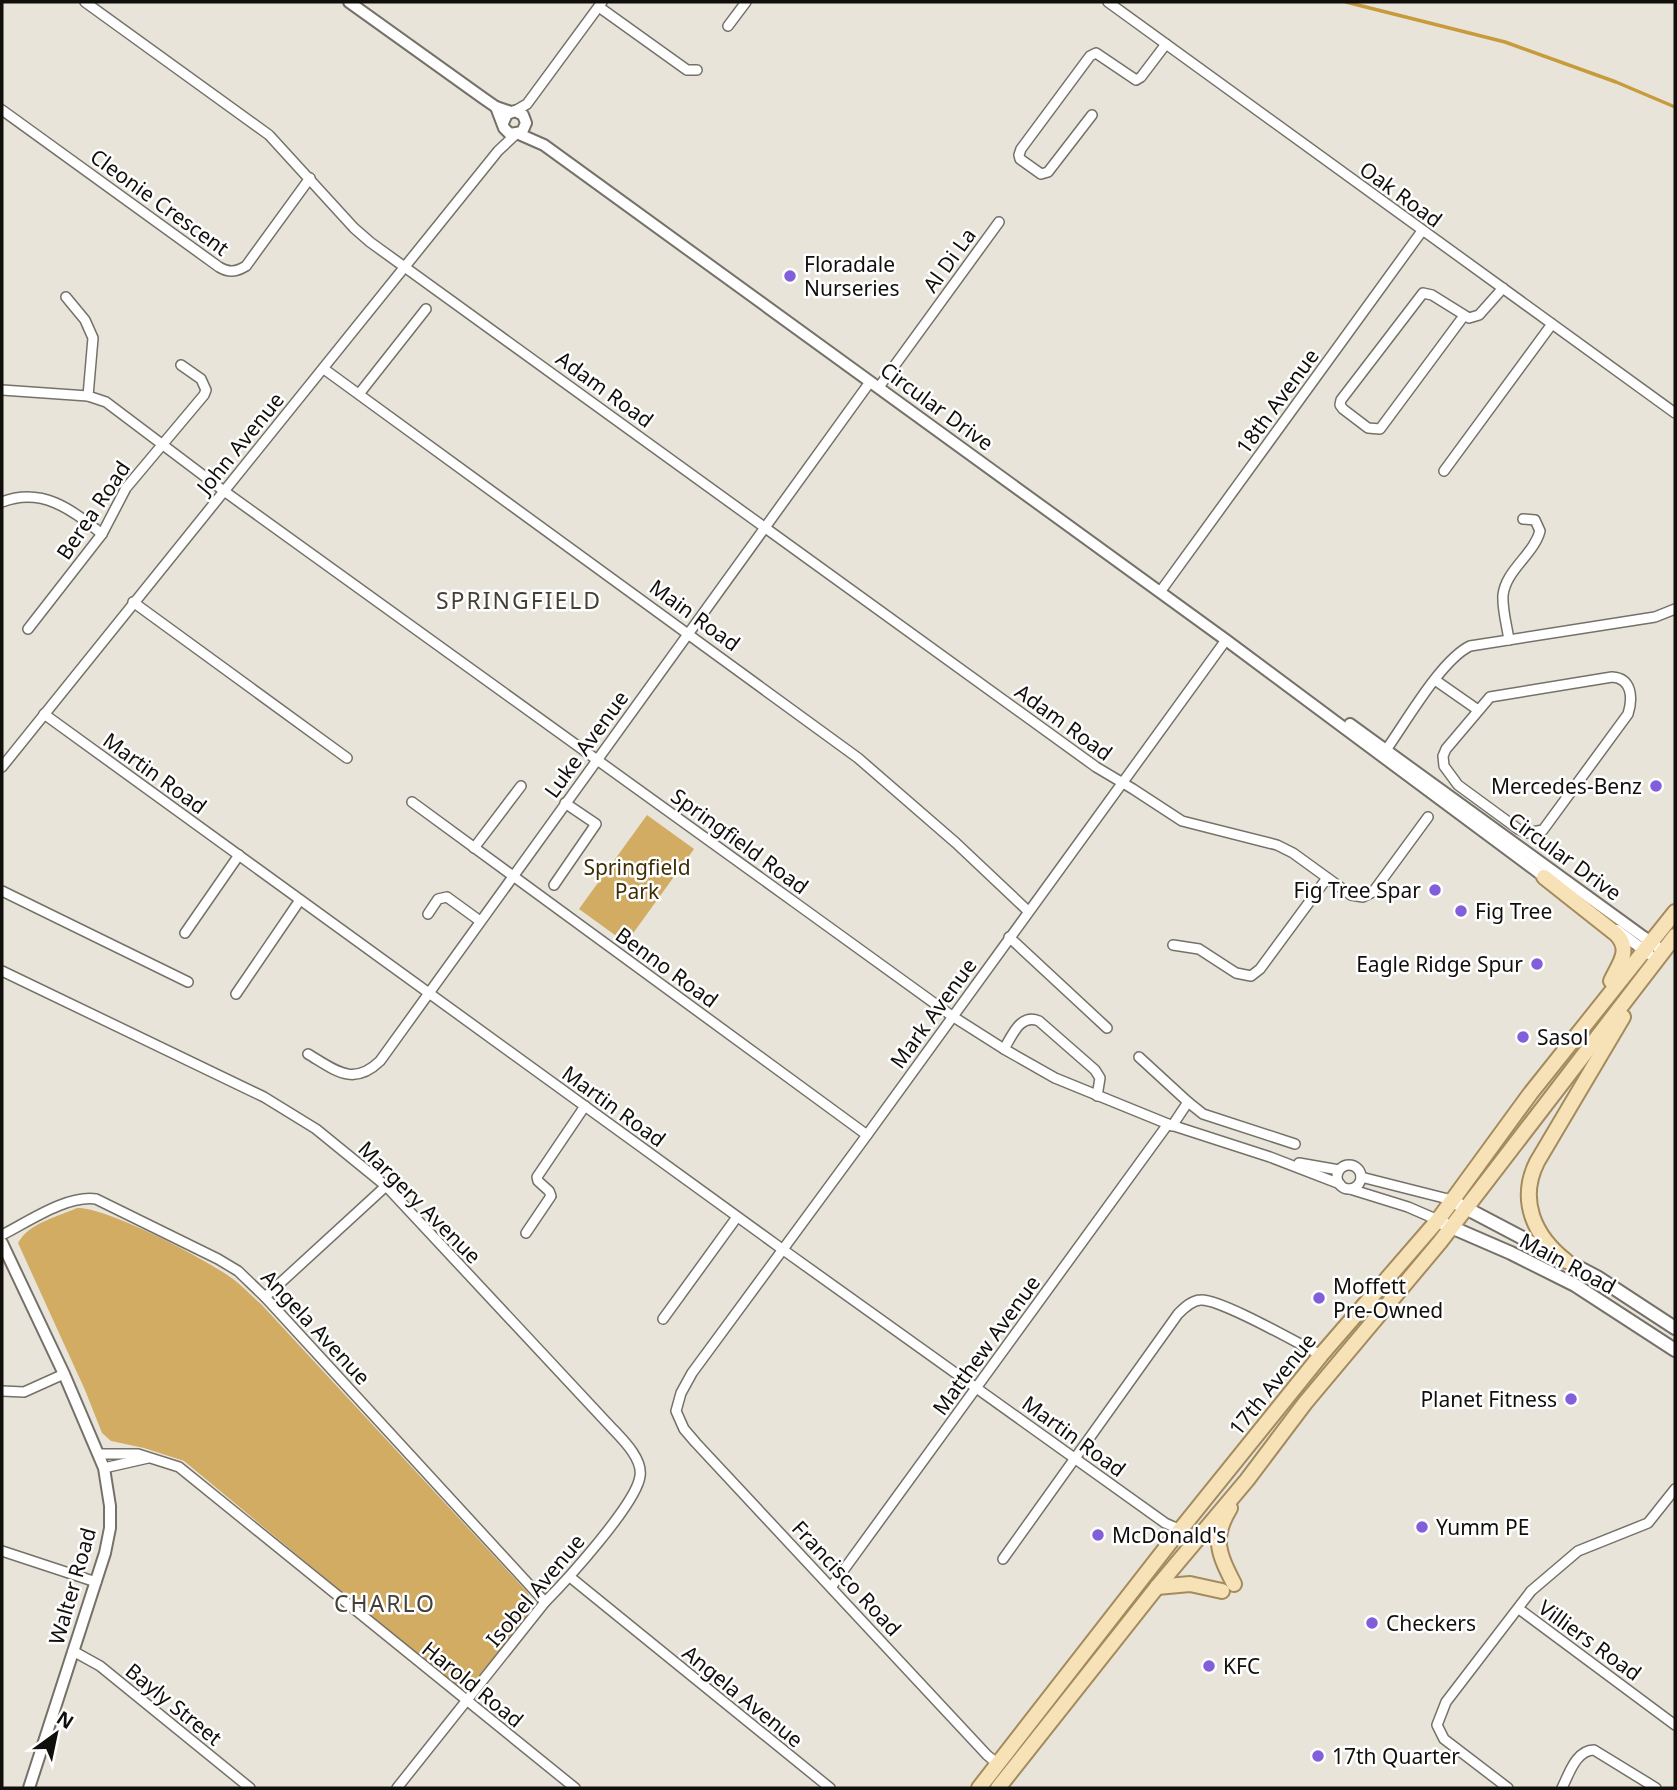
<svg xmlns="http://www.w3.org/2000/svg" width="1677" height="1790" viewBox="0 0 1677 1790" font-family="'Noto Sans',sans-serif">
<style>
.green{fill:#d1ac62}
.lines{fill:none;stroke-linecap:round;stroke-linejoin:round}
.stream{stroke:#c79b3b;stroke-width:3.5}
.minor-casing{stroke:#757169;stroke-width:12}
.tertiary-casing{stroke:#757169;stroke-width:14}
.secondary-casing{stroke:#757169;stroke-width:16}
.primary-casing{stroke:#a38b5d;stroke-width:18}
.minor{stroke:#fff;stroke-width:9}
.tertiary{stroke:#fff;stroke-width:10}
.secondary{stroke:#fff;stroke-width:12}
.primary{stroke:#f7e2b8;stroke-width:14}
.poi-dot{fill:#825fda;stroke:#fff;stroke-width:2.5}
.labels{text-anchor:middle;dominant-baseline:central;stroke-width:5;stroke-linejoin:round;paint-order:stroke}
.street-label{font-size:21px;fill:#110f0c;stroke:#fff}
.poi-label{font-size:21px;fill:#110f0c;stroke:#fff;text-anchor:start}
.park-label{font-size:21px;fill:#3e2d02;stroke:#fff}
.neighbourhood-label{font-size:23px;letter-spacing:2px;fill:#444038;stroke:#fff}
</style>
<rect width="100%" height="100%" fill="#e9e4da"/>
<g class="green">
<polygon points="647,815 694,849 626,943 579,909"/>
<path d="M77,1208C107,1207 206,1259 233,1279C243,1286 251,1296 261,1304L528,1593L531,1602L530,1613L471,1685L459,1687L444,1677L184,1461L144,1448L111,1441L102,1433L85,1390L18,1243C29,1223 57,1217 77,1208Z"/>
</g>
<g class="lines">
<polyline class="stream" points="1346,2 1505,42 1616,82 1675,107"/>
<g class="minor-casing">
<g id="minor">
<polyline points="85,2 269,135 354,228 370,242 1096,767 1133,789 1182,821 1277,845 1293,853 1351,895 1363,897 1373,892 1428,817"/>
<polyline points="1108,2 1675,413"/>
<polyline points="599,7 687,70 697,70"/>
<polyline points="728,26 746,2"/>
<path d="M2,110L219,267C229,273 236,272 246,266L310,178"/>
<polyline points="515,111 527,104 602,2"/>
<polyline points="1092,115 1048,172 1041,174 1020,159 1019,155 1021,149 1090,56 1096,53 1136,80 1141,77 1166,44"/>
<polyline points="66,297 85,320 93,338 88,396"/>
<polyline points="1463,317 1380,429 1368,428 1343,409 1340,405 1341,400 1423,293 1432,295 1469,318 1479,315 1503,288"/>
<polyline points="324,369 858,758 956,843 1028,911"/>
<polyline points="879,387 999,222"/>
<polyline points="2,390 88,396 106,402 224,491 797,904 952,1016 1004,1049 1055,1078 1168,1124 1270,1157 1340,1184"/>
<polyline points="359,394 426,309"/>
<polyline points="1444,471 1552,324"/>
<path d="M2,502C43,486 73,511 102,534"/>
<polyline points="1160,592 1422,231"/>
<polyline points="133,602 347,758"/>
<polyline points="28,629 102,534 126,488 204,395 206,390 201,379 181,365"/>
<path d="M1509,640C1507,626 1502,609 1503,595C1506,570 1534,554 1540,531L1535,520L1523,519"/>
<path d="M1612,677C1632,678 1633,698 1628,714L1543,830L1527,833L1518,829L1458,785L1444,766L1443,756L1446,749L1490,697Z"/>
<polyline points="1435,680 1478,710"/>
<polyline points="44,714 782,1249 1165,1523 1181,1530 1194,1544"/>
<path d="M1386,750C1406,722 1441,660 1470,646L1655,617L1675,609"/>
<polyline points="2,767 498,151 515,135"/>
<polyline points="412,802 867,1135"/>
<polyline points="474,848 521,786"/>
<polyline points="554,885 596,824 565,803"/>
<polyline points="2,891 188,982"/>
<polyline points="428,914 438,899 447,897 480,921"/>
<polyline points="185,933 239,855"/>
<polyline points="1009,937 1107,1028"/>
<polyline points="1173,945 1199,949 1236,973 1251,976 1260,969 1327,878"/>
<path d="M2,971L264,1097L316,1129L386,1186L610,1426C621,1438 643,1458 640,1476C637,1503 566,1581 545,1602L397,1788"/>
<polyline points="236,994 300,900"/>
<path d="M1004,1049C1012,1036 1020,1013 1039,1021L1095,1070L1100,1078L1097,1096"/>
<path d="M308,1054C335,1070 353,1087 380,1061L870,382"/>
<polyline points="1139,1057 1188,1102 1172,1126"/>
<polyline points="1188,1102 1203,1114 1295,1144"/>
<polyline points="1299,1163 1339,1170"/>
<circle cx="1349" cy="1177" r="12"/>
<polyline points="1361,1177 1452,1200"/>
<polyline points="1350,1189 1408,1207 1438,1220"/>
<polyline points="526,1233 551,1196 549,1191 538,1181 537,1177 585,1106"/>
<path d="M2,1235C28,1222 66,1195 96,1199L218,1259L238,1271L265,1297L545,1602"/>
<polyline points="265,1297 386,1186"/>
<polyline points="663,1319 737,1217"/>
<polyline points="2,1391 24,1392 64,1374"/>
<polyline points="98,1454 138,1454 179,1467 575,1788"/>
<polyline points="104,1468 148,1458"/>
<polyline points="2,1551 96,1582"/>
<path d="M1003,1559L1178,1314C1184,1308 1192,1300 1201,1300C1221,1299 1299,1344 1321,1355"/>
<polyline points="570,1577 830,1788"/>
<polyline points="832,1586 1168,1124"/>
<polyline points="1519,1609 1675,1725"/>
<polyline points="73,1651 100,1666 250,1788"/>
<polyline points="999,1765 987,1755 696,1443 684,1429 676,1411 681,1393 692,1373 867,1135 1226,640"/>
<polyline points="1508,1788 1444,1739 1437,1725 1446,1702 1531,1591 1578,1551 1648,1523 1675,1489"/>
<path d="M1562,1788C1569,1774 1576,1750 1594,1750L1656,1788"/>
</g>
</g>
<g class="tertiary-casing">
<g id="tertiary">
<polyline points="349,2 483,98 496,107 511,112"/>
<polyline points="496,107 504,128 510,134 522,132 526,123 523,115 515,111 507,114 503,123"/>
<polyline points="519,134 544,145 1226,640 1547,879"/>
<polyline points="1350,724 1663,951"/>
<polyline points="1617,930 1649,954"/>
<polyline points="2,1243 64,1374 104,1468 110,1506 110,1528 105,1553 29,1788"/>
</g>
</g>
<g class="secondary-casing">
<g id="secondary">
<polyline points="1458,1204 1597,1277 1675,1328"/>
<polyline points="1444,1224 1511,1253 1575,1285 1675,1350"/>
</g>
</g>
<g class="primary-casing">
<g id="primary">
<path d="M1544,877L1616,934C1632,950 1619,964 1611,981"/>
<path d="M1566,1261C1534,1236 1518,1200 1537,1162L1623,1017"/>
<path d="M1230,1508C1211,1539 1219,1554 1234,1584"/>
<polyline points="1157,1587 1190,1584 1222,1591"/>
<polyline points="979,1788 1172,1540 1321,1355 1438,1220 1530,1094 1675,912"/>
<polyline points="998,1788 1157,1587 1247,1480 1305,1403 1440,1242 1675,936"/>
</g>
</g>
<use href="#minor" class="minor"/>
<use href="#tertiary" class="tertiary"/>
<use href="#secondary" class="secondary"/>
<use href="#primary" class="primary"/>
</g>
<g class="poi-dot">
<circle cx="790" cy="276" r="7"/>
<circle cx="1656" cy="786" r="7"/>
<circle cx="1435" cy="890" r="7"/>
<circle cx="1461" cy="911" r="7"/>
<circle cx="1537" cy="964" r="7"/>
<circle cx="1523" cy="1037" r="7"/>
<circle cx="1319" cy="1298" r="7"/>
<circle cx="1571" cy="1399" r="7"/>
<circle cx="1422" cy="1527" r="7"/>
<circle cx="1098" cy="1535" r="7"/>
<circle cx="1372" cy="1623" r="7"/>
<circle cx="1209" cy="1666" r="7"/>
<circle cx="1318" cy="1756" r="7"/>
</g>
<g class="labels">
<g class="street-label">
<text transform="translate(1401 194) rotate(36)">Oak Road</text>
<text transform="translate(160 202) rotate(36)">Cleonie Crescent</text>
<text transform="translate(949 260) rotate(-54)">Al Di La</text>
<text transform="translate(605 389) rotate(36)">Adam Road</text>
<text transform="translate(1277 401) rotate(-54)">18th Avenue</text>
<text transform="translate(937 406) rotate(36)">Circular Drive</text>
<text transform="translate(240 443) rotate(-51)">John Avenue</text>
<text transform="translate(93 510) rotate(-56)">Berea Road</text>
<text transform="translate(695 615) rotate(36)">Main Road</text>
<text transform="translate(1064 722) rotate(36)">Adam Road</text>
<text transform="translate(586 744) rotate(-54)">Luke Avenue</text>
<text transform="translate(155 773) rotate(36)">Martin Road</text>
<text transform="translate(740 841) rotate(36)">Springfield Road</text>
<text transform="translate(1565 856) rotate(36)">Circular Drive</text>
<text transform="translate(667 967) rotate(36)">Benno Road</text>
<text transform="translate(933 1013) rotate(-54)">Mark Avenue</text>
<text transform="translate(614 1106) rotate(36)">Martin Road</text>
<text transform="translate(420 1202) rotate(45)">Margery Avenue</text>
<text transform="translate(1568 1263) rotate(28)">Main Road</text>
<text transform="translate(316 1327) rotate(47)">Angela Avenue</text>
<text transform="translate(986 1345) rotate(-54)">Matthew Avenue</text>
<text transform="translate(1272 1384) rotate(-51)">17th Avenue</text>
<text transform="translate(1074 1436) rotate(36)">Martin Road</text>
<text transform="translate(847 1578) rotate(47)">Francisco Road</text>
<text transform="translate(72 1586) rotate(-74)">Walter Road</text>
<text transform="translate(535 1590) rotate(-50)">Isobel Avenue</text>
<text transform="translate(1590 1640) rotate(36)">Villiers Road</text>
<text transform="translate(473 1684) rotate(39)">Harold Road</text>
<text transform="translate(743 1696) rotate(39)">Angela Avenue</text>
<text transform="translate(174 1704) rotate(39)">Bayly Street</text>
</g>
<g class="poi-label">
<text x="804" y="264">Floradale<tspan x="804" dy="24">Nurseries</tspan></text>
<text x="1642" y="786" text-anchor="end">Mercedes-Benz</text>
<text x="1421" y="890" text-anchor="end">Fig Tree Spar</text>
<text x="1475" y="911">Fig Tree</text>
<text x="1523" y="964" text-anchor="end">Eagle Ridge Spur</text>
<text x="1537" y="1037">Sasol</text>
<text x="1333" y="1286">Moffett<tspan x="1333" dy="24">Pre-Owned</tspan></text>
<text x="1557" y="1399" text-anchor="end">Planet Fitness</text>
<text x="1436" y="1527">Yumm PE</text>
<text x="1112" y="1535">McDonald's</text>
<text x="1386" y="1623">Checkers</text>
<text x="1223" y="1666">KFC</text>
<text x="1332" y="1756">17th Quarter</text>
</g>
<g class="park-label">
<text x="637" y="867">Springfield<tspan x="637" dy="24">Park</tspan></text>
</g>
<g class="neighbourhood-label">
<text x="519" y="600">SPRINGFIELD</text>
<text x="385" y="1603">CHARLO</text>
</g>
</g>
<rect width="1677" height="1790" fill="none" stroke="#110f0c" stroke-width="7"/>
<g transform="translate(56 1734) rotate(33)" stroke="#ffffff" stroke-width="5" paint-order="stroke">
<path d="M0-5L12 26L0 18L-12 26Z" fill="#110f0c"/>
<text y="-10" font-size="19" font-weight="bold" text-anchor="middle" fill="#110f0c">N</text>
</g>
</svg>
